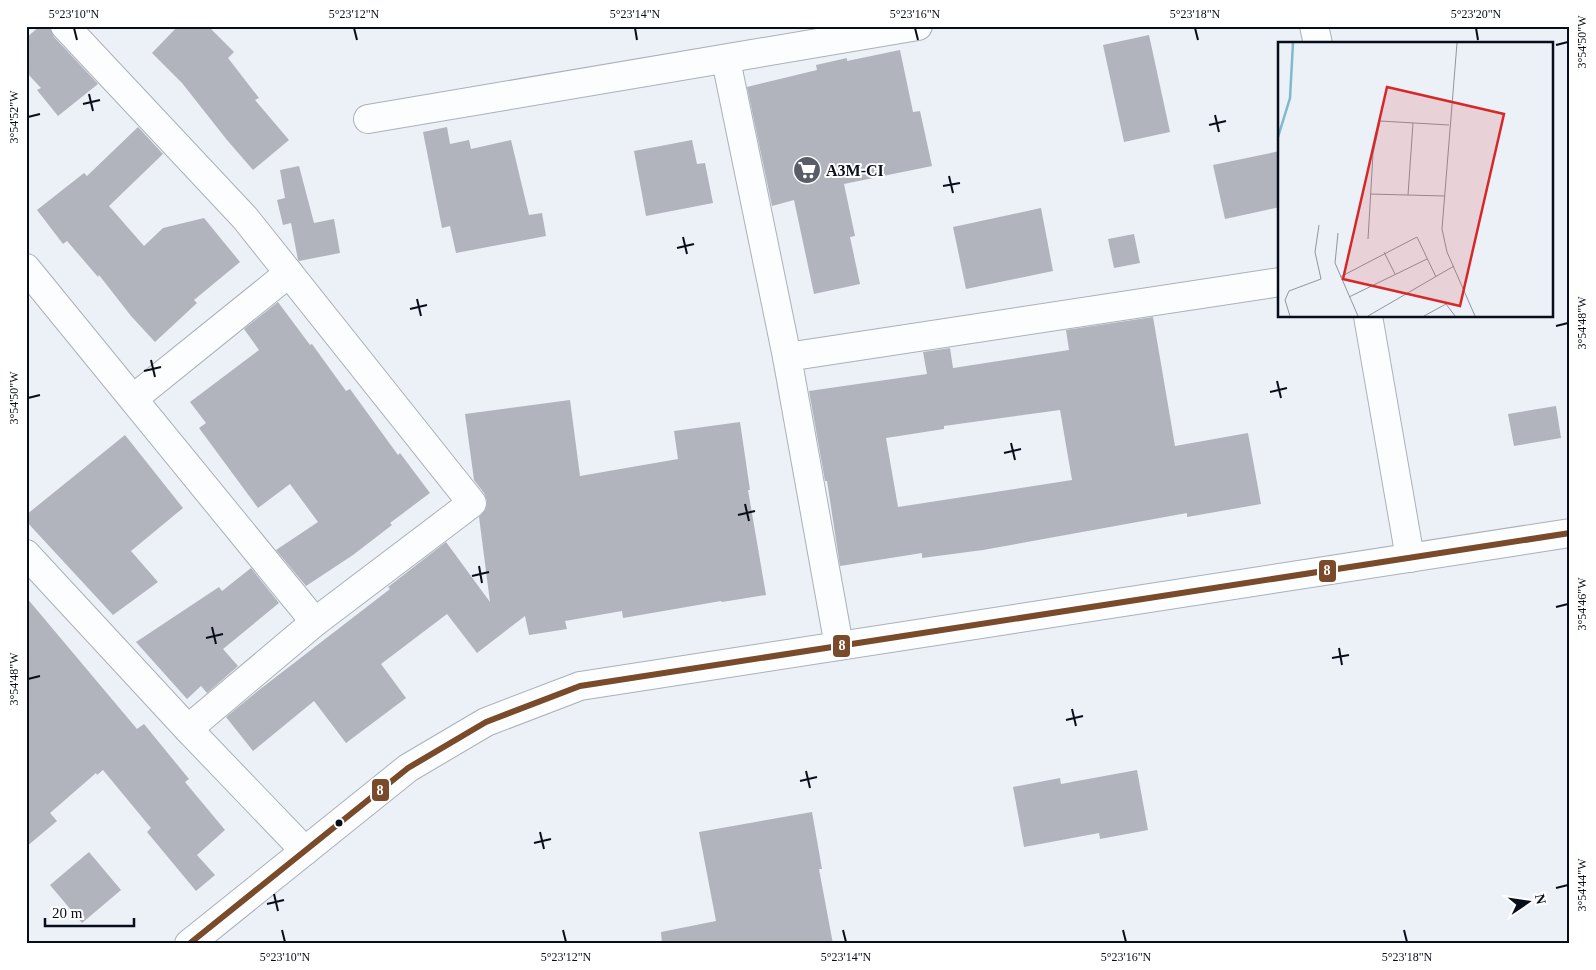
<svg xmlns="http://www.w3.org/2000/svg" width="1596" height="970" viewBox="0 0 1596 970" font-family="Georgia,serif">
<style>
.building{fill:#b1b4bd;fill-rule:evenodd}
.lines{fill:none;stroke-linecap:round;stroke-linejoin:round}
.minor-casing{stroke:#abb0b9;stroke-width:30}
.minor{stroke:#fcfdfe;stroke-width:28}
.bus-1-casing{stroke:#fff;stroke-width:10}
.bus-1{stroke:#7a4b2a;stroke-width:6}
.ticks{fill:none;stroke:#080e19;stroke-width:2}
.bus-dot{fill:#080e19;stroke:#fff;stroke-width:2}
.labels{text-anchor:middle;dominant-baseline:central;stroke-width:4;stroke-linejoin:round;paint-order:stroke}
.poi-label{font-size:16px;font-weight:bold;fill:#080e19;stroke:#fff;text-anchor:start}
.inset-river{fill:none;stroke:#7fb9cc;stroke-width:2.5}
.inset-road{fill:none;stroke:#91969e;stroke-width:1}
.view{fill:#d62828;fill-opacity:0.15;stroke:#d62828;stroke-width:2.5}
.inset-edge{fill:none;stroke:#080e19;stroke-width:2.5}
.line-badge{stroke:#fff;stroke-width:2}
.badge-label{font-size:14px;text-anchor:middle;font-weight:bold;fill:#fff}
.neatline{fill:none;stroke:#080e19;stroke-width:2}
.ticks-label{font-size:12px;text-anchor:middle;fill:#080e19}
</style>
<rect width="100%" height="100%" fill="#ecf0f7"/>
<g class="building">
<polygon points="40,26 50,26 54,37 98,84 58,116 37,90 41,88 26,72 26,38"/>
<polygon points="178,26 208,26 234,52 228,58 259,98 255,100 289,140 253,170 227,140 182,83 152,53"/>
<polygon points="1149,35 1170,132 1124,142 1103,45"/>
<polygon points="900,50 913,112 920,111 932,166 844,184 855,236 850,237 860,284 814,294 794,200 772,206 747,87 817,70 816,65 847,58 847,61"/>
<polygon points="138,127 163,154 109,206 144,246 163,228 204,218 240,262 194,300 197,303 155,342 131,316 99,275 98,277 67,241 63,244 37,210 84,173 87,176"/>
<polygon points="447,127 450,144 469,140 471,149 511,140 529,215 542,213 546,236 456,253 450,226 442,228 423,132"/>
<polygon points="692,140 697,164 705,163 713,203 646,216 634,151"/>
<polygon points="1280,151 1280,207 1225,219 1213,165"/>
<polygon points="299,166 314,223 334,219 340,253 299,261 298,260 291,223 283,225 277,200 285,198 280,170"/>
<polygon points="1041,208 1053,271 966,289 953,227"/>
<polygon points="1134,234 1140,263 1114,268 1108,239"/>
<polygon points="278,302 310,345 312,344 346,391 350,389 398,455 400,453 430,493 390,523 392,525 353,555 306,586 276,550 318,522 290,484 258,508 199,428 206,423 190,402 259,350 244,329"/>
<path d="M1153,317L1175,446L1248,433L1261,504L1187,517V513L983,550L922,558V553L840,566L827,481H825L809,391L927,374L923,352L950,348L953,368L1069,350L1066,330ZM1060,410L1072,480L898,507L886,438L944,429V426Z"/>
<polygon points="570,400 580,476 678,459 674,431 740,422 750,490 748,490 766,595 722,602 721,601 623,618 622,611 565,621 567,629 529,635 525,616 477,653 447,614 381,664 406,698 346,743 314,701 253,751 226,717 259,690 390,589 388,587 446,542 490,602 479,517 486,509 487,501 484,493 474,480 465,414"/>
<polygon points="1556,406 1561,438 1514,446 1508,414"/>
<polygon points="125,435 183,508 131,551 158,582 113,615 26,521 26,515"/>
<polygon points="251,568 279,603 223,649 238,666 207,693 201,686 187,699 136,642 219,587 222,591"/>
<polygon points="26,597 137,729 144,724 189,779 185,782 225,830 197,855 215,875 196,891 147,832 151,828 103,770 97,775 96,773 50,813 57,821 26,847"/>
<polygon points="1137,770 1148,830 1100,839 1099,833 1024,847 1013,787 1060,778 1061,784"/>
<polygon points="812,812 822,869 819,869 833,944 662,944 661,932 716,921 699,832"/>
<polygon points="89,852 121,890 82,923 50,885"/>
</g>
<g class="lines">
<g class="minor-casing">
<g id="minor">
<polyline points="65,26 245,218 472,503 315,622 188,729"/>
<polyline points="1314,26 1318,44"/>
<polyline points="726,60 787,357 839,646"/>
<polyline points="368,119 918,26"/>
<polyline points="26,268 315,622"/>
<polyline points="1368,316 1410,558"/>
<polyline points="787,357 1280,282"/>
<polyline points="134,398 289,273"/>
<polyline points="26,554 188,729 305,851"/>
<polyline points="189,944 408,768 486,722 580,686 1570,533"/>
</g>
</g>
<use href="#minor" class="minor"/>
<g class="bus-1-casing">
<polyline id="bus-1" points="189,944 408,768 486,722 580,686 1570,533"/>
</g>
<use href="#bus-1" class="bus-1"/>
</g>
<path class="ticks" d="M74,28L77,40M354,28L357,40M635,28L637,40M915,28L918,40M1195,28L1198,40M1476,28L1478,40M1556,45L1568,42M89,94L93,111M83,104L100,100M1215,115L1219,132M28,117L40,114M1209,125L1226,121M949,176L953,193M943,186L960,183M683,237L687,254M677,248L694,244M417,299L421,316M410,309L427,305M1556,326L1568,323M151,360L155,377M144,371L161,367M1277,381L1281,398M1270,392L1287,388M28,398L40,395M1011,443L1015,460M1004,453L1021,449M745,504L749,521M738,515L755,511M479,566L482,583M472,576L489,572M1556,607L1568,604M212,627L216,644M206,638L223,634M1339,648L1342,665M1332,658L1349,655M28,679L40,676M1072,709L1076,726M1066,720L1083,716M806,771L810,788M800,781L817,777M540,832L544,849M534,843L551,839M1556,888L1568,885M274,894L278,911M267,904L284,900M282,930L285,942M563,930L566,942M843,930L846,942M1123,930L1126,942M1404,930L1407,942"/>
<defs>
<g id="supermarket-disc" transform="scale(1.4375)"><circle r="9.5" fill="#585d67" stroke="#fff"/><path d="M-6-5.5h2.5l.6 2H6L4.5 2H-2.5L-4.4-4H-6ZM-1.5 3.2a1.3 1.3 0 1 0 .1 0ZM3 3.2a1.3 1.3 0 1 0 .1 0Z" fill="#fff"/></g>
</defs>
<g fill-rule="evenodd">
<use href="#supermarket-disc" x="807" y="170"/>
</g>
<circle class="bus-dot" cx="339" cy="823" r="4.5"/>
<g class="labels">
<g class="poi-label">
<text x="826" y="170">A3M-CI</text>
</g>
</g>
<g transform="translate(1278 42)">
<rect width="275" height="275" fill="#ecf0f7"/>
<path class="inset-river" d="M0,95L12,56L15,1"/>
<path class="inset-road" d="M179,1L164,187L169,210L197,274M92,152L166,154M130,153L135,81M60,191L57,221L80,274M90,197L95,112L102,79L171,83M106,210L117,232M62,235L139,195L158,235M71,255L149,217M12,274L7,258L11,249L43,237L37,210L41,183M90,274L176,224M146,274L168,262L177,274"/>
<path class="view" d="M109,45L226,72L182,264L65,237Z"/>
<rect width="275" height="275" class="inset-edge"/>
</g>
<g class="line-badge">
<rect x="1318" y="559" width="19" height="24" rx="5" fill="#7a4b2a"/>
<rect x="832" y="634" width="19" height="24" rx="5" fill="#7a4b2a"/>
<rect x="371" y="778" width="19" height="24" rx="5" fill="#7a4b2a"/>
</g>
<g class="badge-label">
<text x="1327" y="575">8</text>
<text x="842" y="650">8</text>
<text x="380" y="795">8</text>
</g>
<rect width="1596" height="970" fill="none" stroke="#ffffff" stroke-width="55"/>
<g transform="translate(1528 902) rotate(77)" stroke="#ffffff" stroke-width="4" paint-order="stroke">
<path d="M0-4L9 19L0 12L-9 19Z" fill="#080e19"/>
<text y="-8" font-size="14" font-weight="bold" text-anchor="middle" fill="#080e19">N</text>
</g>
<path d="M45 918v8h89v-8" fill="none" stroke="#080e19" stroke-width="2.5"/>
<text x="52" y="918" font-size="15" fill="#080e19" stroke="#ffffff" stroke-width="4" paint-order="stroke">20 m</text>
<rect x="28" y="28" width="1540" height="914" class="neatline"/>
<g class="ticks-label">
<text x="74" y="18">5°23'10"N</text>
<text x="354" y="18">5°23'12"N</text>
<text x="635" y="18">5°23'14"N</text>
<text x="915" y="18">5°23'16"N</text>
<text x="1195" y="18">5°23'18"N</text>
<text x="1476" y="18">5°23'20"N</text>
<text transform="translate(1582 42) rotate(-90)" y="4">3°54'50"W</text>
<text transform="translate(14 117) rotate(-90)" y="4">3°54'52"W</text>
<text transform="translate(1582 323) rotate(-90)" y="4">3°54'48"W</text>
<text transform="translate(14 398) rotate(-90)" y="4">3°54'50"W</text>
<text transform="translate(1582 604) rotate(-90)" y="4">3°54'46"W</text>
<text transform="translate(14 679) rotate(-90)" y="4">3°54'48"W</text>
<text transform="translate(1582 885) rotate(-90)" y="4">3°54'44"W</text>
<text x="285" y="961">5°23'10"N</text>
<text x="566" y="961">5°23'12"N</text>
<text x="846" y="961">5°23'14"N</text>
<text x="1126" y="961">5°23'16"N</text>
<text x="1407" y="961">5°23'18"N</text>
</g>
</svg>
